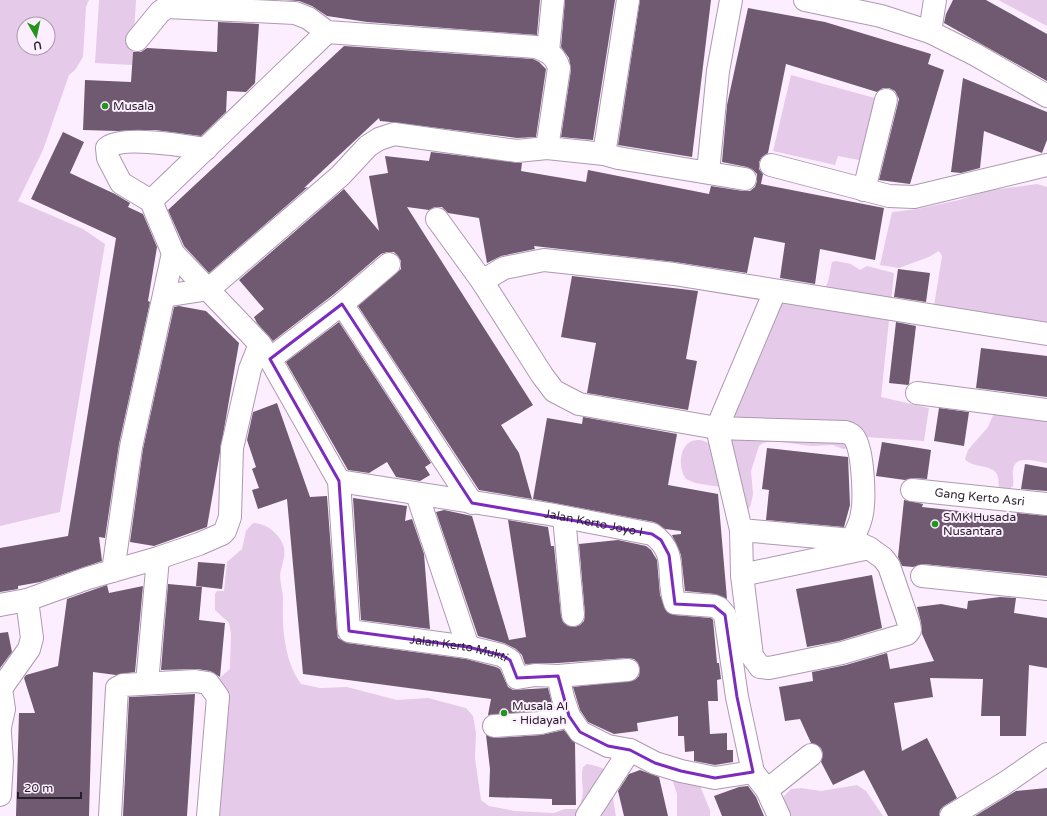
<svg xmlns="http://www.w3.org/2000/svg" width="1047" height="816" viewBox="0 0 1047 816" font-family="'Varela Round',sans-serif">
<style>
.green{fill:#e5cbe9;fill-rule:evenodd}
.building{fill:#6f5a71}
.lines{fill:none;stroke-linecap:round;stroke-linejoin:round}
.minor-casing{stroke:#ae98b1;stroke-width:24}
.minor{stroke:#fff;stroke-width:22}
.marked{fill:none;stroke:#7b2cbf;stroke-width:3;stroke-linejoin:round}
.poi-dot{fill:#24941f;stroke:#fdeeff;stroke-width:1.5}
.labels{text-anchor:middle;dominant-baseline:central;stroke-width:4;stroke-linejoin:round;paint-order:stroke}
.poi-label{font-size:12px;fill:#271f28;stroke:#fdeeff;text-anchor:start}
.street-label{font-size:12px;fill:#271f28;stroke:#fdeeff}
</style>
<rect width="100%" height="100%" fill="#fdeeff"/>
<g class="green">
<path d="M0,0H89L86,7L83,57L75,70L69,75L43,150L18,201L83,229L105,244L60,512L0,526ZM24,24H48V48H24Z"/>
<polygon points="99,0 136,0 132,65 95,63"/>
<polygon points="999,0 1047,0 1047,26 1000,1"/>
<polygon points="791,75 882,100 864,161 838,156 835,165 773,151"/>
<polygon points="1037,184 1047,187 1047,329 933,312 942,256 939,251 929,257 899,268 880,265 892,212 917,209 959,200 986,191"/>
<path d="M836,261L851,264L860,270L867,266L894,273L881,397L929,408L924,441L866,437L849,448L843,449L833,445L811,446L773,441L763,443L759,446L751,471L753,494L751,504L747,513L720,487L695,483L686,479C677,468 679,439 699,440C703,440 708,443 711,444L730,426L772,302L821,295L828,282L832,262Z"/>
<path d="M994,413L1047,417V463C1037,462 1015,453 1013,470C1012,475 1014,481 1013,486L1009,489L999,487C998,483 999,481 998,477C995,463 972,469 965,459L968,450L988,427Z"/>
<path d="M253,523C267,523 281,535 284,548C286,556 281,567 280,575C280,583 283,591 283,599C282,627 284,661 301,684L320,688L347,687L397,700L428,698L466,708L473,716L476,733L475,758L481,800L489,806L515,811L554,813L565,809H577C588,795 579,781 583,767L587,764C592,765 598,766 602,768C611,774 614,806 616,816H214L216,681L230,669L231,633L229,623L215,610V594L217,591H224L227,562L242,549L246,531Z"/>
<polygon points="672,779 700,786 710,810 710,816 677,816 677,794"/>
<polygon points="857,785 866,791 883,816 772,816 780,800 791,789 801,788 821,791"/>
</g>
<g class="building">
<polygon points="285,0 540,0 537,35 367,22 327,16 312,6 299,1"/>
<polygon points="565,0 615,0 593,140 561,137 571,70 569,58 561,47"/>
<polygon points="640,0 711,0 692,157 618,145"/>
<polygon points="953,0 986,0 1047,34 1047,81 944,23 946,14"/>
<polygon points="748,8 825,22 931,54 928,64 944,70 910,184 879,180 898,103 899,99 895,91 889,88 883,88 877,92 786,64 768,153 762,157 759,162 759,169 763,174 761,184 884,208 875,260 820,249 815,284 780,278 785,243 754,237 747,273 675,262 534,246 535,249 501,256 487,263 479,218 448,213 442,207 435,207 429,210 407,207 533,405 501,425 519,453 532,499 479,490 358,306 401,269 401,261 398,256 394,252 387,252 381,254 334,294 273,341 257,323 254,317 264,309 239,280 344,189 379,231 369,176 388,173 385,156 429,161 431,152 522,163 521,171 586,182 588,170 709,194 711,186 743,191 750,191 755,187 757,181 757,174 753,170 747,167 722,162 727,105"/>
<polygon points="218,22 259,24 255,83 246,92 227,91 226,112 201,136 155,130 117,131 83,130 85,80 131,82 133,52 141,52 147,48 217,52"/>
<polygon points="344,46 533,59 539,62 546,69 536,137 517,138 390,122 380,121 379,118 304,188 308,187 209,273 184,246 168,210"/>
<polygon points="963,78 1047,112 1047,140 1042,153 984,131 980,168 961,173 951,172"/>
<polygon points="63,132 84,142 70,173 115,194 130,203 128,207 143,214 157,247 148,301 150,302 119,444 105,538 99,537 102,561 40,582 18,586 18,589 0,592 0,548 68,536 116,238 31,199"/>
<polygon points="898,269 930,273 926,302 894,297"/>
<polygon points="572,276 698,291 686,359 697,361 688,410 587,393 596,343 561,337"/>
<polygon points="179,306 206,311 239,343 207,527 154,546 130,542 143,449 174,307"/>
<polygon points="339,322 431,463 425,467 430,475 420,481 396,477 387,462 369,473 348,470 286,362"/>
<polygon points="896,322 916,326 909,384 908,385 889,383"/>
<polygon points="981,348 1047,356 1047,397 976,388"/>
<polygon points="277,403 310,497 327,496 337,632 338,638 347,643 466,659 496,667 500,669 508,687 513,690 548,688 553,707 538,711 488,715 491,699 303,674 287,499 258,509 252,490 259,488 252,469 256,467 247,440 253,412"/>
<polygon points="939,408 969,412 964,446 934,441"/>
<polygon points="583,417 677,434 668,485 718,494 727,599 715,594 685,591 681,555 672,535 681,534 681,531 665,529 654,522 533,499 547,418 582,424"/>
<polygon points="882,442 931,450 927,479 913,478 905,480 876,476"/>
<polygon points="767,448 848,457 850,505 844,527 766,520 769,490 762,489"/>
<polygon points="1025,464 1047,468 1047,491 1021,489"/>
<polygon points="353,498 407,506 405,521 412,519 424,554 430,629 361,620"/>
<polygon points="904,500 923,504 922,507 986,514 1016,517 1017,513 1047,516 1047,576 923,564 913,567 902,566 898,557"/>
<polygon points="444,510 472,516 509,640 526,637 508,520 548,527 551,546 554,546 561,616 563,622 568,626 575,627 580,625 584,621 585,614 579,544 618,540 646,546 651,550 657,560 660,595 667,612 674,615 711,618 713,620 717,663 719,663 721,679 717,680 718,701 708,701 710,734 727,733 727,750 733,750 733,762 715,765 694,761 694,751 685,752 684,736 678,736 678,716 637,723 638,731 614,734 588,722 580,710 573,687 635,680 639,676 640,669 638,663 634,659 627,658 558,663 525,664 522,655 516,649 504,643 478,636 436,512"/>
<polygon points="198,562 225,564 222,589 196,586"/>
<polygon points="872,575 882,628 839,641 807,647 796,589"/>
<polygon points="168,584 202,587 199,620 225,623 220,677 210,671 197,669 161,670"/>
<polygon points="107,585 109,593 143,586 135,672 116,675 93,672 89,816 16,816 19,713 35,713 24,678 26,675 58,666 67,599"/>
<polygon points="1000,597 1016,598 1014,613 1047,618 1047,668 1029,665 1026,736 1000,736 1000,716 981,716 983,679 930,678 933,697 894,703 902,751 927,738 957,798 944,806 940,810 939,816 888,816 864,770 833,785 821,762 823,754 821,748 811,743 800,719 785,721 779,687 813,681 812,672 846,665 887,653 890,669 934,661 922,634 921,622 917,607 941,604 967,609 968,601"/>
<polygon points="8,632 12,652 0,668 0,633"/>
<polygon points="195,694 187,816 123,816 129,697"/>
<polygon points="564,730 575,743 576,805 552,805 552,799 489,797 490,769 486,735 495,738 541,735"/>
<polygon points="640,770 659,777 668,816 624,816 618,791 629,774"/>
<polygon points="748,786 756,797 764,816 722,816 714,796 739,787"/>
<polygon points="1047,788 1047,816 975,816 1016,791"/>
</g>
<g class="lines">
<g class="minor-casing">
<g id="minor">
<polyline points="805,0 881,16 930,32 976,55 1047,96"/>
<polyline points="930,32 935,0"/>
<path d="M137,40L160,12L167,7L295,13L308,18L327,32L536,47C549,52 555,55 559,68L547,148"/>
<polyline points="548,51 553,0"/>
<path id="s1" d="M206,149C186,146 122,135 107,148L108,158L121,183L151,201L173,253L260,344L270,359L339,481L349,631L468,647L501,655L510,660L517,678L535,675L558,676L563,698L569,716L580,732L608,746L630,750L655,763L681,771L715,778L753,772"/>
<polyline points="604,154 628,0"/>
<polyline points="771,165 889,196 914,197 1047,165"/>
<polyline points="708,172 718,71 731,0"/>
<polyline points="864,190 886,100"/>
<polyline points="151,201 327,32"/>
<path d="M437,219L482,281L542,375L554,391L579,404L717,428L845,432C849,433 853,435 855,439C863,452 865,498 862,513C861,523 856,531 852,540"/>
<polyline points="482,281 504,268 544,260 674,274 1047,334"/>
<polyline points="164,296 209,289 340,176 368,146 379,139 394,134 517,151 547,148 604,154 618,158 745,179"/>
<polyline points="342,304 472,503"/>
<polyline points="270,359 342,304 389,264"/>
<polyline points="917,393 1047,410"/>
<path id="s2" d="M339,481L549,514L652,534C680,553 665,577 675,603L714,606L719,608L725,615L737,697L753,772L767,790L779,816"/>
<path id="s3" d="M912,490L1047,504"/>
<polyline points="417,494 468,647"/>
<polyline points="564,517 573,615"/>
<polyline points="741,530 852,540 869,548 883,558 889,566 909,624 910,630 907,634 842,653 769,668 760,667 752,656 742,575 741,530 717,428 775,291"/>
<polyline points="113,571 131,447 173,253"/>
<polyline points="742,575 869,548"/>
<polyline points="922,576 1047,589"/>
<polyline points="0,605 27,600 88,578 158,558 199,544 222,534 225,531 230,517 232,448 250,369 260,344"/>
<polyline points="558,676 628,670"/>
<polyline points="147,683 158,558"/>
<polyline points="0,690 29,649 32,638 27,600"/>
<polyline points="494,726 540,723 569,716"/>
<polyline points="0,727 4,709 1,689"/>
<polyline points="0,733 2,762 0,795"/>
<polyline points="767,790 811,755"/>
<polyline points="110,816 117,688 123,685 195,681 208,683 218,697 208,816"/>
<polyline points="587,816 630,750"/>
<polyline points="951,816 1005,783 1047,754"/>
</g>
</g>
<use href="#minor" class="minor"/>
</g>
<path class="marked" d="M342,304L472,503L652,534L661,540L669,555L675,604L714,606L725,615L737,697L753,772L715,778L681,771L655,763L630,750L608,746L580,732L569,716L558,676L517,678L510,660L501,655L468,647L349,631L339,481L270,359Z"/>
<g class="poi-dot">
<circle cx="105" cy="106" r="4"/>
<circle cx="935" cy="524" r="4"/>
<circle cx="504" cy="713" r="4"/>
</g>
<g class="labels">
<g class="poi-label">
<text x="113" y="106">Musala</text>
<text x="943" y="517">SMK Husada<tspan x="943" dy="14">Nusantara</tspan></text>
<text x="512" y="706">Musala Al<tspan x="512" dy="14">- Hidayah</tspan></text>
</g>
<g class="street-label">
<text stroke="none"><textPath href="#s3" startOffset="68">Gang Kerto Asri</textPath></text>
<text stroke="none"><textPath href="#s2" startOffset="258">Jalan Kerto Joyo I</textPath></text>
<text stroke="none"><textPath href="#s1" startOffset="776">Jalan Kerto Mukti</textPath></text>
</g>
</g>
<g transform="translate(36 36) rotate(171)"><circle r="19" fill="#fdeeff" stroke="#a79ba9"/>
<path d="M0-3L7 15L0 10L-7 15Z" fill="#24941f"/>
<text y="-6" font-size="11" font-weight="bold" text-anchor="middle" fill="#271f28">U</text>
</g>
<path d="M18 792v6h63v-6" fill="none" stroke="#271f28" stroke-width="2"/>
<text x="24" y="792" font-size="12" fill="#271f28" stroke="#fdeeff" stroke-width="3" paint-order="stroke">20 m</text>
</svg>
